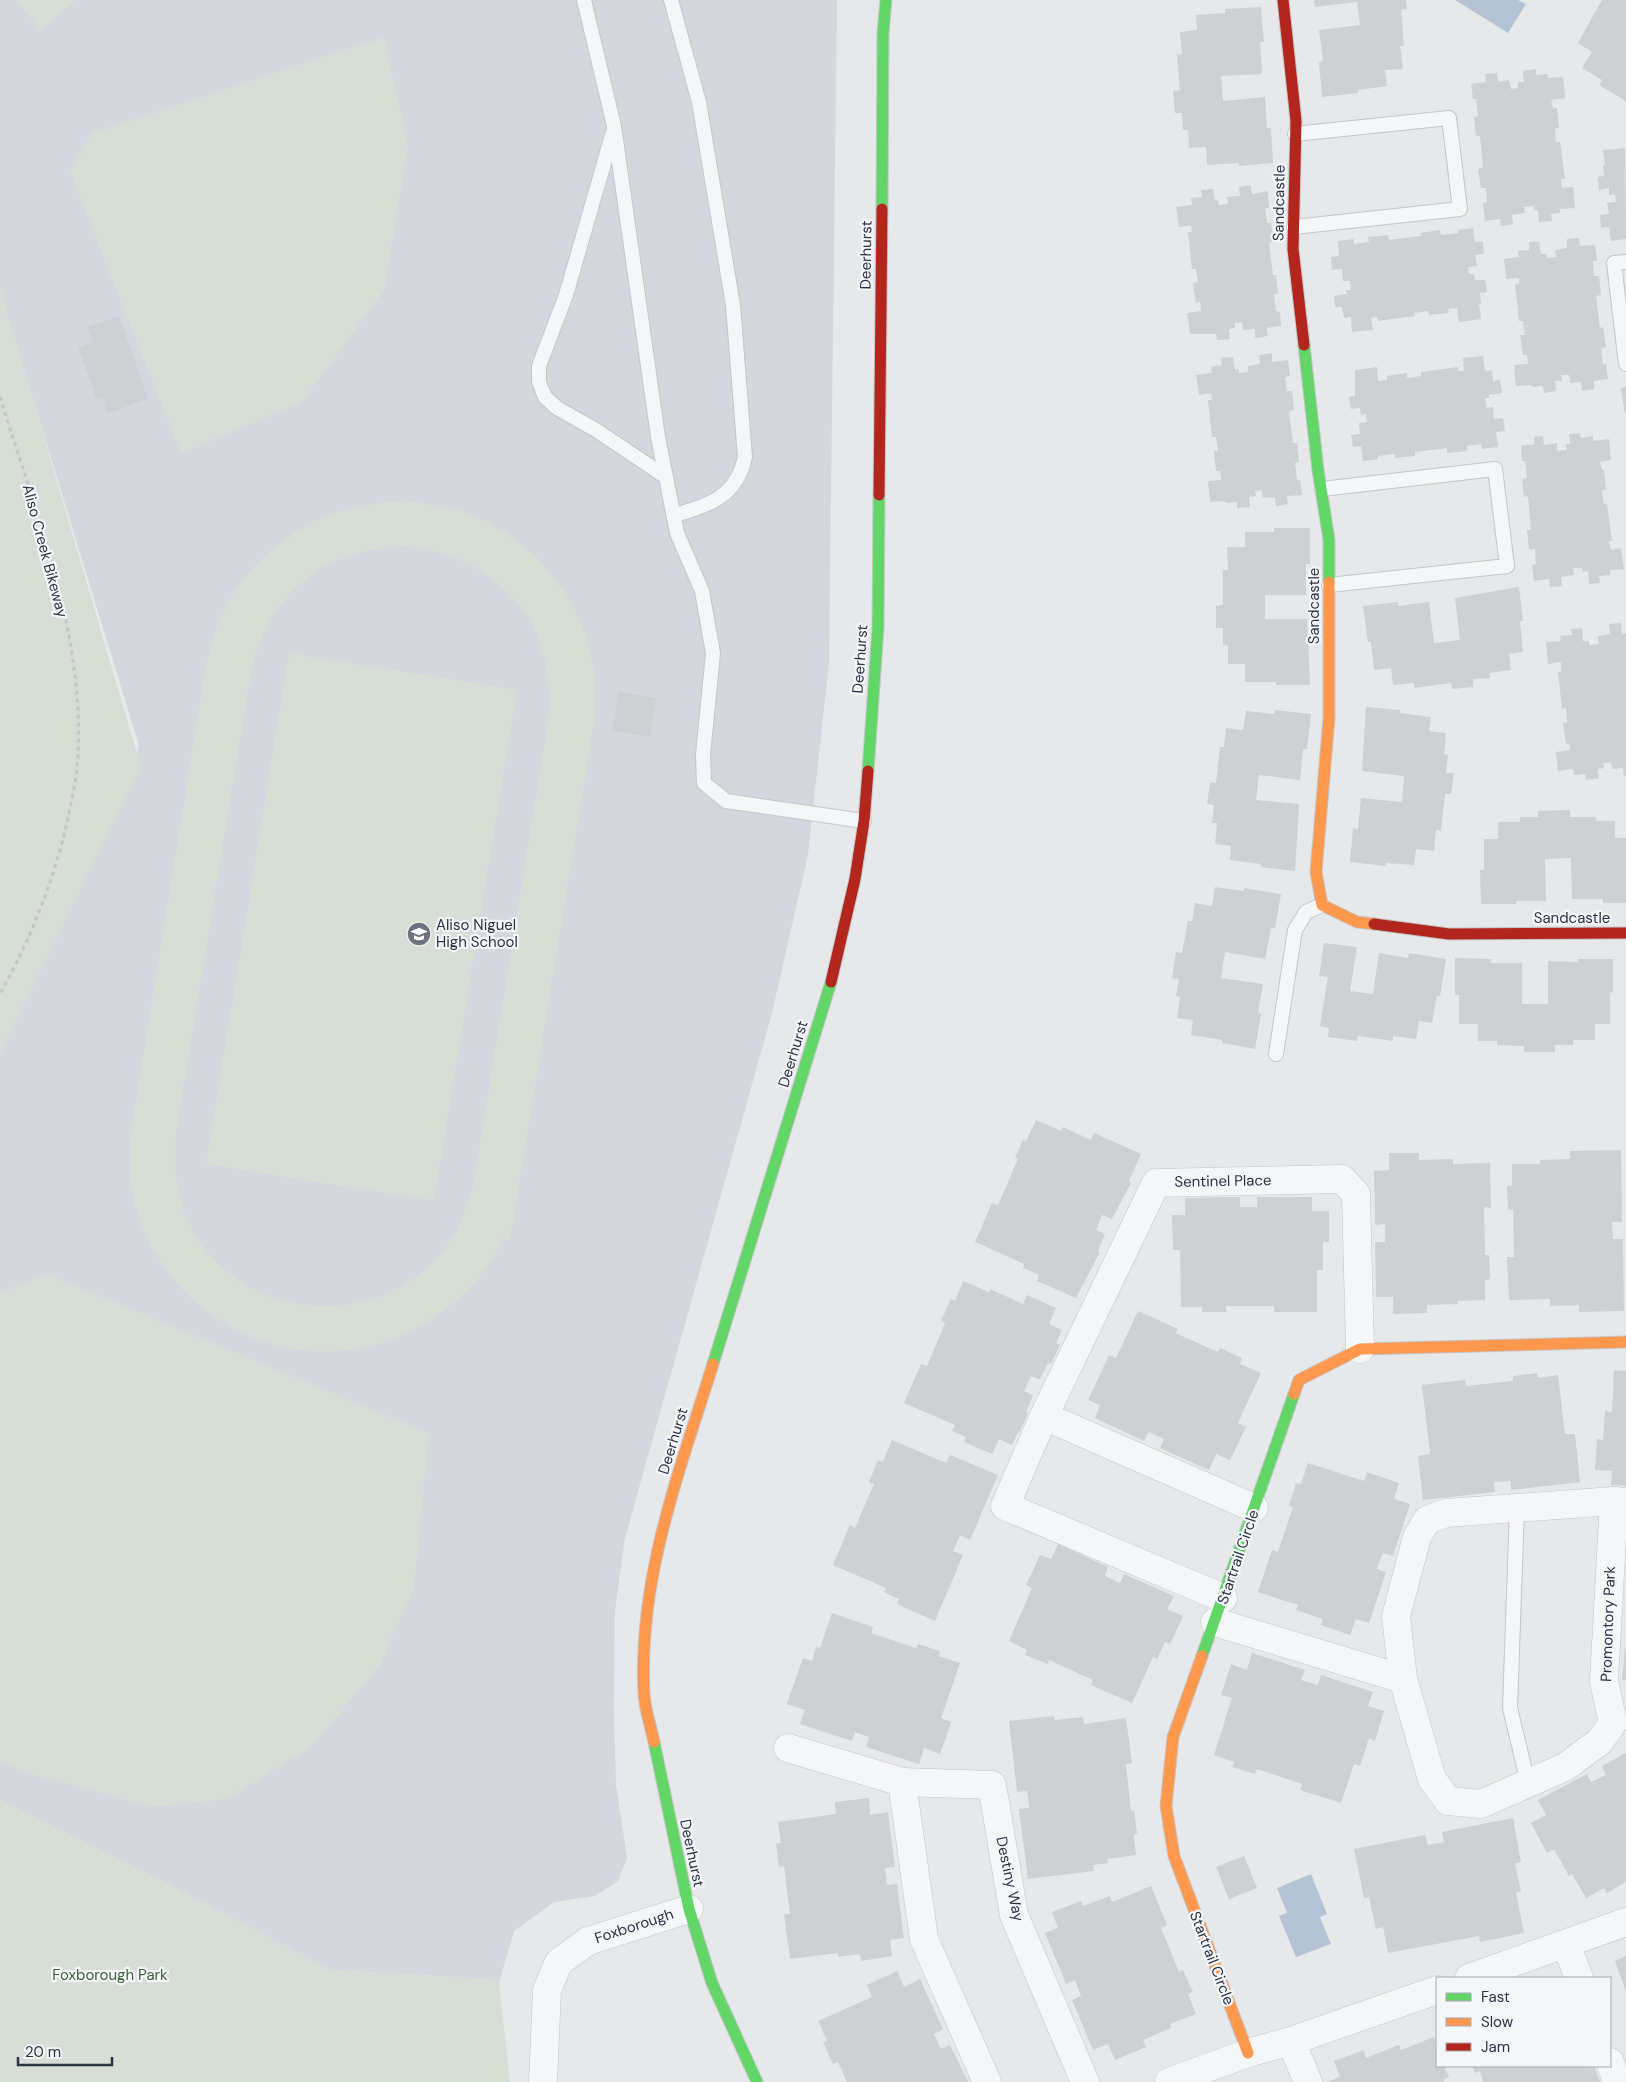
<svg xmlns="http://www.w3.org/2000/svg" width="1626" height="2082" viewBox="0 0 1626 2082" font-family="'DM Sans',sans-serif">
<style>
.built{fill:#d4d7dd}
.green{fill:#d6ded6;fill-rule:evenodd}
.water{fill:#b4c4d5}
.building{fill:#ced0d3}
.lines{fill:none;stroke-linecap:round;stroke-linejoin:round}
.lane-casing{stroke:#c4c6c8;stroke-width:16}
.street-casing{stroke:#c4c6c8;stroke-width:29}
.fast-casing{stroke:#c4c6c8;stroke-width:13}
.slow-casing{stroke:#c4c6c8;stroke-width:13}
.jam-casing{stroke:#c4c6c8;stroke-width:13}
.path{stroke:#c5c6ca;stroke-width:3;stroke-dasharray:4 4;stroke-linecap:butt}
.lane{stroke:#f5f6f7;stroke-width:14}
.street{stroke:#f5f6f7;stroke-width:28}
.fast{stroke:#63d668;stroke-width:11}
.slow{stroke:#ff974d;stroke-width:11}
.jam{stroke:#b3261e;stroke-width:11}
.labels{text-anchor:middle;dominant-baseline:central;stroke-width:4.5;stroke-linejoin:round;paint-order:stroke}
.street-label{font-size:15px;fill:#2b3445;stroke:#f4f6f9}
.poi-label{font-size:15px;fill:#2b3445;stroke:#f4f6f9;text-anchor:start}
.park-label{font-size:15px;fill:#3f6138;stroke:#f4f6f9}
</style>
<rect width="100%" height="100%" fill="#e6e8ea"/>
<polygon class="built" points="0,0 837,0 829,663 808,855 772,1013 625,1538 615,1611 614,1708 616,1785 627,1858 618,1881 595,1896 554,1902 514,1931 499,1983 488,1979 332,1970 164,1882 0,1800 0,1037 139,746 0,291"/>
<g class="green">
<polygon points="15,0 76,0 41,30"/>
<polygon points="384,37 408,146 384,291 302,402 181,454 70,172 91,133"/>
<polygon points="0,288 141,767 0,1054"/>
<path d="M401,501C422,503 442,505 461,511C530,534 582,596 593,667C596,688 595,708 593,728L510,1240L503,1239C486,1275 458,1304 424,1324C316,1389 178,1334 138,1215C128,1186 129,1156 132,1125L206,665C211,645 216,625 226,607C249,562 292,526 341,511C360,504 381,503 401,501ZM401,546C498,555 559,622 548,721L474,1181C468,1205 461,1227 446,1247C373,1342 215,1319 181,1201C174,1178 175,1156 176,1133L251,672C270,593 320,552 401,546Z"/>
<polygon points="289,653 517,690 434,1201 206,1164"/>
<polygon points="48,1274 429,1433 414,1588 379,1667 311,1747 227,1799 151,1807 27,1773 0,1760 0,1292"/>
<polygon points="0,1800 164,1882 332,1970 488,1979 499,1983 510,2082 0,2082"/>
</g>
<g class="water">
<polygon points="1455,0 1518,0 1526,4 1508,33"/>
<polygon points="1311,1874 1327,1914 1320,1917 1331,1944 1296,1957 1279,1916 1287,1913 1277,1888"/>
</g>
<g class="building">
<polygon points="1314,0 1406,0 1407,9 1401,10 1404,46 1400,46 1403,69 1385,70 1387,86 1358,90 1358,93 1322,97 1319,62 1323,61 1319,30 1360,25 1357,2 1315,7"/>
<polygon points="1602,0 1626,0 1626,101 1599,85 1602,80 1582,68 1592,52 1578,43"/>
<polygon points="1261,7 1264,42 1260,42 1262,74 1221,76 1223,101 1265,97 1267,128 1271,128 1273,163 1239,166 1239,163 1207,165 1206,147 1189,148 1188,130 1183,130 1182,113 1175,113 1173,91 1180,90 1177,55 1182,54 1180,32 1197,30 1196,15 1225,13 1225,9"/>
<polygon points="1536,69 1536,75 1547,74 1548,78 1563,77 1565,98 1551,100 1553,108 1557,108 1559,128 1555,128 1556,142 1560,142 1565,179 1561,179 1562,188 1573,187 1575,208 1560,209 1560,213 1551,214 1552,221 1539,222 1538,210 1534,210 1534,206 1524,207 1525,213 1512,215 1513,224 1501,226 1500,219 1485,221 1483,203 1487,202 1486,188 1481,188 1478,169 1483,168 1480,136 1476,136 1474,117 1478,116 1476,99 1473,99 1471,84 1486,82 1485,74 1497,73 1498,82 1509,80 1511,89 1518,88 1518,82 1524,82 1523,71"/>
<polygon points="1625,148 1626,239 1611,241 1609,227 1601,228 1600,215 1609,214 1607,203 1616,202 1615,194 1609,195 1609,188 1599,190 1598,177 1604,176 1603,165 1605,165 1603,150"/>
<polygon points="1251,185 1252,194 1268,191 1269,208 1265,208 1267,223 1271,223 1274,242 1269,242 1273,275 1276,275 1278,294 1274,294 1276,311 1280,312 1281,326 1267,328 1268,336 1255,338 1255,329 1243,330 1242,322 1235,323 1235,328 1229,329 1230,339 1217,340 1216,334 1190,334 1187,313 1201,311 1200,302 1196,303 1193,283 1198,282 1196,269 1192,269 1188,232 1192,232 1191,225 1179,227 1176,207 1192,205 1191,198 1202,197 1201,190 1213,189 1215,201 1218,200 1219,205 1228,204 1227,197 1240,196 1239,187"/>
<polygon points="1473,228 1475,242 1483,241 1484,254 1475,255 1477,266 1468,267 1469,274 1474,274 1475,280 1485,280 1487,292 1480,293 1481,304 1479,304 1481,319 1459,322 1457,308 1448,309 1449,313 1429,315 1428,311 1414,313 1415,316 1378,321 1377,317 1371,318 1373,330 1352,332 1351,317 1344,318 1342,307 1335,307 1334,296 1347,294 1346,290 1351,290 1350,281 1343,281 1342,269 1332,270 1331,257 1339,256 1338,241 1354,239 1354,244 1369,242 1368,237 1388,235 1389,240 1421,236 1421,233 1440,230 1441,235 1458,233 1458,230"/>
<polygon points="1579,238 1580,246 1595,245 1597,261 1593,261 1594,276 1599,276 1601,295 1596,296 1600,328 1603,327 1606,347 1601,348 1603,365 1606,364 1608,379 1594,381 1594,389 1582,391 1581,382 1570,383 1569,375 1561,375 1562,381 1555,381 1556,391 1544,393 1543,386 1532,387 1531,385 1516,386 1514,365 1528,364 1527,355 1523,355 1520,335 1525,335 1523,321 1519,321 1515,284 1519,284 1519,278 1506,279 1504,259 1519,257 1518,251 1529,250 1529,242 1539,241 1541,254 1546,254 1547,258 1556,257 1555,250 1567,248 1567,239"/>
<polygon points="119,316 148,399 107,413 103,398 97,400 78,347 93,342 88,327"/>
<polygon points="1272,353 1272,362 1288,360 1290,376 1285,377 1287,391 1292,391 1294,410 1289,411 1293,443 1297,443 1299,462 1295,463 1297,480 1300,480 1302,495 1287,496 1288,504 1276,506 1275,497 1263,498 1262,490 1255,491 1256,496 1249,497 1250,507 1237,508 1237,502 1226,503 1225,501 1210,502 1208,481 1221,480 1220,471 1216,471 1214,451 1218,451 1216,437 1212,437 1208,400 1212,400 1211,393 1199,395 1196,375 1212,373 1211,367 1222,365 1221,358 1233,357 1235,370 1239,369 1239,373 1248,372 1248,366 1260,364 1259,355"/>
<polygon points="1483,356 1485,371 1492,370 1493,381 1500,380 1502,393 1489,395 1489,398 1485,398 1486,408 1493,407 1494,419 1503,418 1505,431 1496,432 1498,447 1482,449 1481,444 1467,446 1467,451 1447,453 1447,448 1415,452 1415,456 1395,458 1395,454 1378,456 1378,459 1363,461 1361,446 1353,447 1351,435 1360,434 1359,423 1367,422 1366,414 1361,415 1360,408 1351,409 1349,397 1355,396 1355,370 1377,367 1378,381 1387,380 1387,376 1407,373 1407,378 1421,376 1421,372 1458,367 1458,371 1464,371 1463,358"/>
<polygon points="1626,387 1626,414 1625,414 1621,388"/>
<polygon points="1580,433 1581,438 1593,436 1593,441 1609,439 1611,460 1600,462 1602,470 1604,470 1606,490 1602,490 1604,504 1607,504 1612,541 1609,541 1611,550 1621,548 1624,569 1610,570 1610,575 1599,576 1600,583 1589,584 1588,571 1583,572 1582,568 1573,568 1574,575 1561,577 1562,586 1550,587 1549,579 1534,581 1532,565 1536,564 1535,549 1529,550 1527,530 1531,530 1528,496 1524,497 1522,479 1527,478 1525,461 1522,461 1521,446 1535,444 1534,437 1543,436 1544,445 1557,443 1557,451 1567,450 1566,444 1570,444 1569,434"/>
<polygon points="1274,528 1310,528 1310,564 1306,564 1306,595 1265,595 1265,619 1307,619 1310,685 1276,685 1276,682 1245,682 1245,664 1228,664 1228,646 1223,645 1223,628 1216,628 1216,606 1223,605 1223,570 1228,570 1227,547 1245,547 1245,532 1274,532"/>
<polygon points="1519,587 1523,621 1520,621 1523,652 1509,654 1511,670 1489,673 1490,678 1473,679 1473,687 1452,689 1451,683 1415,688 1414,683 1393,685 1391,668 1374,670 1371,642 1368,642 1363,606 1398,602 1398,606 1429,602 1434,643 1460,640 1455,598"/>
<polygon points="1621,623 1622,634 1626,633 1626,776 1624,776 1623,768 1612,769 1611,762 1603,763 1604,768 1598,769 1599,778 1586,780 1585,774 1574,775 1573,769 1558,771 1556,752 1570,750 1569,744 1566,744 1563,723 1567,722 1566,708 1562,709 1558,672 1561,671 1561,662 1548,664 1546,642 1561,641 1560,636 1572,635 1571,629 1582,628 1583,641 1589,641 1589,645 1599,644 1598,636 1610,634 1609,624"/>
<polygon points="619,692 656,698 650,737 612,731"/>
<polygon points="1366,707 1400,710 1400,713 1431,717 1429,731 1446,733 1444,754 1448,755 1446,773 1454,773 1451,794 1445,794 1441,831 1436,830 1434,851 1416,849 1414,865 1386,863 1386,866 1350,862 1353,828 1358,829 1361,798 1402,802 1404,776 1362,771"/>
<polygon points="1275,710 1311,714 1307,749 1303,749 1300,780 1259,775 1256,800 1299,804 1295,871 1261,867 1261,864 1230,860 1231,846 1215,844 1217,823 1212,823 1214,805 1207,804 1210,782 1216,783 1220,747 1224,747 1226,728 1243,730 1246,711 1274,714"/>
<polygon points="1570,810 1570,817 1596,817 1596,821 1615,821 1615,838 1626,838 1626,903 1603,903 1603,899 1572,899 1571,858 1545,859 1546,901 1517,901 1516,904 1481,904 1480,870 1484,870 1484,839 1498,839 1498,822 1520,822 1520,817 1538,817 1538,811"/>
<polygon points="1215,887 1244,891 1244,888 1281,894 1275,928 1271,928 1265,959 1225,952 1221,978 1263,984 1258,1013 1261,1014 1255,1049 1222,1043 1222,1040 1191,1035 1193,1020 1177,1018 1180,997 1176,996 1179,979 1172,978 1176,952 1182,953 1188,921 1192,921 1195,903 1212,906"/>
<polygon points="1324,943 1357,947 1350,991 1373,994 1379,953 1408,958 1409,953 1446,959 1440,996 1437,996 1432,1023 1419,1021 1416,1039 1393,1036 1393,1041 1358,1036 1357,1041 1328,1037 1329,1028 1320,1026 1328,977 1319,976"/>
<polygon points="1455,958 1491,959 1491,963 1522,963 1522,1004 1548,1004 1548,961 1578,962 1578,959 1613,959 1613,993 1610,992 1610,1024 1595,1024 1595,1040 1573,1040 1573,1045 1555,1045 1555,1052 1524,1052 1524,1046 1497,1045 1497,1041 1478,1041 1478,1024 1459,1024 1459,995 1455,995"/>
<polygon points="1036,1120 1061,1131 1063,1127 1091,1140 1094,1133 1141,1154 1129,1181 1131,1183 1112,1219 1102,1215 1096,1230 1105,1234 1098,1251 1100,1252 1076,1298 1037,1281 1039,1275 1023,1268 1024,1264 975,1242 992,1203 998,1205 1018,1159 1015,1158 1023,1140 1026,1141"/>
<polygon points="1621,1150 1622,1222 1612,1222 1613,1239 1623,1239 1624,1311 1579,1312 1579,1305 1550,1306 1550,1299 1509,1300 1507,1257 1514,1257 1513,1210 1508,1209 1507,1186 1512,1185 1512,1164 1540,1164 1540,1160 1570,1159 1570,1151"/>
<polygon points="1389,1153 1419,1153 1419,1160 1453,1159 1453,1164 1490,1163 1491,1208 1484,1207 1485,1255 1489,1255 1490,1279 1485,1280 1485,1300 1457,1301 1458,1304 1427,1305 1427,1313 1393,1314 1393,1297 1376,1297 1375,1242 1385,1242 1385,1224 1375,1225 1374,1171 1389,1170"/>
<polygon points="1240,1197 1240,1207 1257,1207 1257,1197 1312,1197 1312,1211 1329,1211 1329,1242 1323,1242 1323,1270 1317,1270 1317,1312 1274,1312 1274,1306 1226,1306 1226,1312 1202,1312 1202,1307 1181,1307 1180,1250 1173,1250 1172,1215 1185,1215 1185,1198"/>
<polygon points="963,1281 989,1292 990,1289 1023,1304 1027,1295 1056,1308 1049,1324 1062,1330 1056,1343 1060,1345 1051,1364 1048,1363 1040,1379 1031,1376 1024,1391 1033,1395 1026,1412 1028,1413 1019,1433 1018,1432 1012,1445 999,1439 992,1454 964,1442 966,1437 952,1431 955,1425 904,1403 921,1364 927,1366 945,1323 941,1321 951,1299 955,1301"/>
<polygon points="1138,1311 1178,1329 1175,1333 1218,1352 1220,1348 1242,1358 1240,1364 1261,1373 1238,1423 1246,1427 1230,1460 1216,1454 1209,1470 1160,1448 1164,1439 1149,1432 1144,1441 1095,1418 1100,1405 1088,1400 1109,1355 1116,1358"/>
<polygon points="1614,1370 1626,1371 1626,1486 1611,1485 1612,1471 1595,1470 1597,1439 1603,1440 1605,1411 1612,1412"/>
<polygon points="1537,1373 1538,1378 1558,1375 1565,1434 1575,1434 1580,1482 1511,1490 1511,1481 1494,1482 1495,1492 1423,1500 1418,1456 1430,1454 1422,1385 1465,1380 1466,1386 1513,1381 1513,1376"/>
<polygon points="892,1440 946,1463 950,1455 998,1475 970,1540 960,1535 953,1551 963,1555 935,1621 897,1604 899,1599 884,1592 886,1588 833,1565 850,1525 855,1528 874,1484 869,1482 878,1460 883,1462"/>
<polygon points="1308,1463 1364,1481 1367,1472 1399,1483 1394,1499 1410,1504 1393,1556 1383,1553 1377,1569 1386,1572 1369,1623 1356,1619 1350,1635 1321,1625 1323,1619 1296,1610 1298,1605 1258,1592 1272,1550 1278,1552 1293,1507 1289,1506 1296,1483 1301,1484"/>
<polygon points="1058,1544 1108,1567 1105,1576 1120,1583 1124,1574 1174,1596 1167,1609 1183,1616 1170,1644 1165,1642 1157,1659 1153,1657 1132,1703 1091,1685 1093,1680 1049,1660 1048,1664 1025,1655 1027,1650 1009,1641 1032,1588 1026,1585 1040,1555 1051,1559"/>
<polygon points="832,1613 873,1627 871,1633 916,1648 918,1644 940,1651 939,1656 960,1663 941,1718 951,1722 940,1754 924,1748 919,1764 866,1747 869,1737 855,1732 852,1741 800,1724 805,1710 787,1704 803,1658 812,1661 816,1647 820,1648"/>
<polygon points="1625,1648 1626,1648 1626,1680 1622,1680"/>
<polygon points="1252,1653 1305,1670 1301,1680 1318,1685 1321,1675 1373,1692 1368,1706 1384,1711 1375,1741 1369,1738 1360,1766 1354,1764 1341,1803 1300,1790 1302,1784 1257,1769 1255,1774 1232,1767 1234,1762 1214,1755 1232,1698 1221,1695 1231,1664 1247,1670"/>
<polygon points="1054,1716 1055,1720 1083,1717 1084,1724 1126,1718 1132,1763 1126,1764 1131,1811 1134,1810 1137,1834 1134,1835 1136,1855 1107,1859 1108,1863 1093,1865 1094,1871 1028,1879 1019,1809 1029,1808 1027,1791 1017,1792 1009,1721"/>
<polygon points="1626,1753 1626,1882 1607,1893 1604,1888 1586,1898 1572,1874 1569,1876 1554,1849 1547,1853 1531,1823 1546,1815 1538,1800 1587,1774 1591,1782 1606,1775 1602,1766"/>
<polygon points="869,1798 870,1815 888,1812 895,1867 885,1868 887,1885 897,1884 904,1938 890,1940 892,1956 861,1961 860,1954 838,1957 838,1953 790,1959 784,1914 790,1914 784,1866 779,1867 776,1843 781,1843 778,1822 836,1814 835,1802"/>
<polygon points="1513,1818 1521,1862 1515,1864 1521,1892 1516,1892 1524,1933 1480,1942 1479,1936 1388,1953 1383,1927 1376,1929 1369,1897 1364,1898 1354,1849 1425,1835 1428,1845 1444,1842 1442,1832"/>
<polygon points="1244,1856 1257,1888 1229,1899 1216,1867"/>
<polygon points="1151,1886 1167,1925 1161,1928 1179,1972 1183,1970 1193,1992 1188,1994 1196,2014 1170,2024 1171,2028 1143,2040 1146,2047 1115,2060 1108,2044 1093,2050 1072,2000 1081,1996 1075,1980 1066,1984 1045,1933 1058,1928 1052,1912 1081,1901 1083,1906 1110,1896 1112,1902"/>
<polygon points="1626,1956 1626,1991 1615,1961"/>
<polygon points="897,1971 904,1987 920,1979 943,2029 934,2034 941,2049 950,2045 968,2082 847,2082 838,2062 833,2064 823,2042 827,2041 818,2021 872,1997 867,1985"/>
<polygon points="1434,2037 1437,2047 1437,2066 1444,2066 1449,2077 1443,2080 1444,2082 1327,2082 1340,2077 1334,2061 1364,2050 1366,2058 1399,2045 1401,2050"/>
<polygon points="1472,2066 1583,2066 1584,2068 1594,2066 1600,2082 1483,2082 1480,2071 1475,2073"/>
</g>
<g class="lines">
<g class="lane-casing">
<g id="lane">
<polyline points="584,0 614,126 658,437 677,533 702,591 713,653 703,755 704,783 726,801 864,821"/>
<path d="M671,0L699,102L733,305L745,457C737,496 709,506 674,515"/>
<polyline points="613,132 566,295 539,366 539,382 545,397 557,408 596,430 666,477"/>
<polyline points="1294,227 1460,209 1449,118 1295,134"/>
<polyline points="1626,262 1614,263 1626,364"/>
<polyline points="1322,489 1495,469 1507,566 1329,585"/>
<polyline points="1276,1054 1295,930 1306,912 1322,905"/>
<polyline points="1517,1508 1510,1708 1528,1783"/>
</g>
</g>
<g class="street-casing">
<g id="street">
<polyline points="1044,1416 1254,1508"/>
<polyline points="1223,1598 1005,1506 1044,1416 1156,1183 1342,1179 1356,1194 1360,1349"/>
<polyline points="1215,1622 1403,1679 1432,1779 1448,1801 1481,1804 1565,1767 1599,1742 1613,1723 1604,1681 1614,1501"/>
<polyline points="1403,1679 1396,1616 1417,1537 1427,1520 1446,1513 1614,1501 1626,1502"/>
<polyline points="788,1748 902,1782 924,1939 987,2082"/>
<polyline points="902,1782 992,1785 1014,1915 1085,2082"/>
<polyline points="1566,1944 1579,1978"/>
<polyline points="1469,1978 1626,1922"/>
<polyline points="1291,2041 1308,2082"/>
<polyline points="1610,2062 1617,2082"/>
<polyline points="543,2082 547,1990 559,1962 588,1941 689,1909"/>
<polyline points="1169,2082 1248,2053 1291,2041 1437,1990"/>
</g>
</g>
<g class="fast-casing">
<g id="fast">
<polyline points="882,209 883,33 886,0"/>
<polyline points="1304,345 1318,470 1329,540 1329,582"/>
<polyline points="868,771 878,628 879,495"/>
<polyline points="713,1364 831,982"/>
<polyline points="1202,1656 1294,1394"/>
<polyline points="654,1742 689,1909 712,1983 757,2082"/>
</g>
</g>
<g class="slow-casing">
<g id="slow">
<polyline points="1329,582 1329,718 1316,872 1322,905 1357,922 1374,924"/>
<polyline points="1294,1394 1299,1380 1360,1349 1626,1342"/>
<polyline points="1202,1656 1173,1737 1166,1806 1174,1856 1248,2053"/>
<path d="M654,1742C651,1727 645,1710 644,1694C638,1578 679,1473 713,1364"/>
</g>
</g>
<g class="jam-casing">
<g id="jam">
<polyline points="1283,0 1296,121 1293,249 1304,345"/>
<polyline points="879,495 882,209"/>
<polyline points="1374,924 1449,934 1626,933"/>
<polyline points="831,982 855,879 864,821 868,771"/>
</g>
</g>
<path class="path" d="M0,397C37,516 88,642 77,769C76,780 73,792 71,803C63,846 49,889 32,929C23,951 11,973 0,994"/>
<use href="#lane" class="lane"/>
<use href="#street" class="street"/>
<use href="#fast" class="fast"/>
<use href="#slow" class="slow"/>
<use href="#jam" class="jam"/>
</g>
<defs>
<g id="school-disc" transform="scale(1.25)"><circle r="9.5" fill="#6c737f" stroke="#f4f6f9"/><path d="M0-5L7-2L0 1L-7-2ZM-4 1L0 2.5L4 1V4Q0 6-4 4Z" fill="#fff"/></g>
</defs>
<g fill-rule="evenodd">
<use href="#school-disc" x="419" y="934"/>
</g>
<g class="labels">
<g class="street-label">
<text transform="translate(1279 203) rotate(-89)">Sandcastle</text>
<text transform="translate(866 255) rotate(-89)">Deerhurst</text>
<text transform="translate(45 551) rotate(75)">Aliso Creek Bikeway</text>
<text transform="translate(1314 606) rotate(-90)">Sandcastle</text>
<text transform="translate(860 659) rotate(-86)">Deerhurst</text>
<text x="1572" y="918">Sandcastle</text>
<text transform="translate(793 1054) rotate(-73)">Deerhurst</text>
<text transform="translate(1223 1181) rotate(-1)">Sentinel Place</text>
<text transform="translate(673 1441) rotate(-73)">Deerhurst</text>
<text transform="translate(1238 1557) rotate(-71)">Startrail Circle</text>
<text transform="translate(1608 1624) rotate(-88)">Promontory Park</text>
<text transform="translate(692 1853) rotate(78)">Deerhurst</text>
<text transform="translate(1010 1879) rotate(78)">Destiny Way</text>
<text transform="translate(634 1926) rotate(-18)">Foxborough</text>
<text transform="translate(1212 1958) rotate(69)">Startrail Circle</text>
</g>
<g class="poi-label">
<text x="436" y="925">Aliso Niguel<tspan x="436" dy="17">High School</tspan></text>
</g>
<g class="park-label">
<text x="110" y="1975">Foxborough Park</text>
</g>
</g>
<rect x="1436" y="1977" width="175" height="90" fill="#f4f6f9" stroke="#a4a8b1"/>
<rect x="1446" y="1993" width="25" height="8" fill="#63d668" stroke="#a4a8b1"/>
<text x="1481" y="2002" font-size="15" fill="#2b3445">Fast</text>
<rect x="1446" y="2018" width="25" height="8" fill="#ff974d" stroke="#a4a8b1"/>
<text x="1481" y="2027" font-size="15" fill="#2b3445">Slow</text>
<rect x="1446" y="2043" width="25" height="8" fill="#b3261e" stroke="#a4a8b1"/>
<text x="1481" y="2052" font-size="15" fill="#2b3445">Jam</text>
<path d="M18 2057v8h94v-8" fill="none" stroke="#2b3445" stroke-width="2.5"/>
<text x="25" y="2057" font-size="15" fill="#2b3445" stroke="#f4f6f9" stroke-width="4" paint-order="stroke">20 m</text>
</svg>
